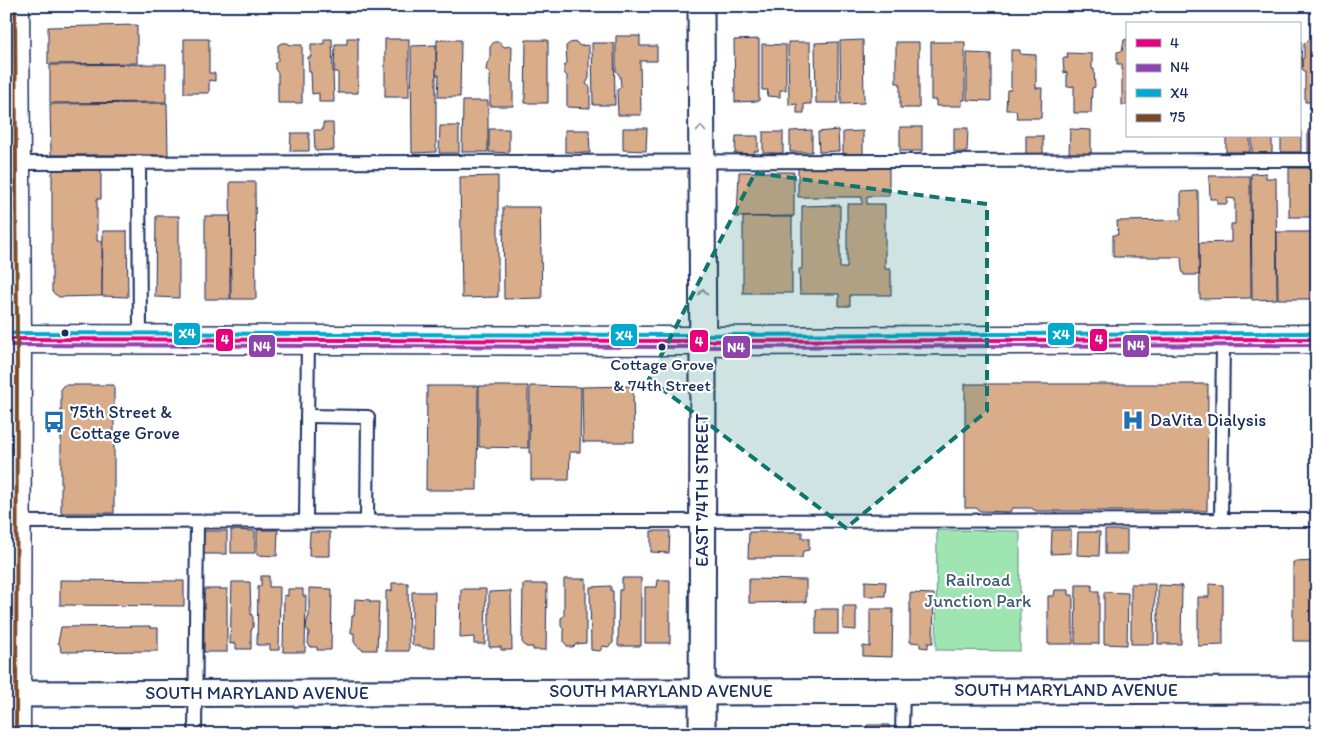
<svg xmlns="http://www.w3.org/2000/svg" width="1323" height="740" viewBox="0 0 1323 740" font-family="Itim,sans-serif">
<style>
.green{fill:#9fe5b1;stroke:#5d8a88}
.building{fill:#d9ac8a;stroke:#1b2f5e}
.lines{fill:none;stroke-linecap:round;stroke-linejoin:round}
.lane-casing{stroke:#1b2f5e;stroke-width:16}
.street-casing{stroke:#1b2f5e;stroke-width:29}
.secondary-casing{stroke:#1b2f5e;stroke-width:31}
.lane{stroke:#fff;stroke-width:12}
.street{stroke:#fff;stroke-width:25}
.secondary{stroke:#fff;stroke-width:28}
.bus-1-casing{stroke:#fff;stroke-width:8}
.bus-2-casing{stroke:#fff;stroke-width:8}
.bus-3-casing{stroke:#fff;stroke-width:8}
.bus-4-casing{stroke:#fff;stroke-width:8}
.bus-1{stroke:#e5007d;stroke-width:4}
.bus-2{stroke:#8e44ad;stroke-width:4}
.bus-3{stroke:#00a9ce;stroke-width:4}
.bus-4{stroke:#7a4b2a;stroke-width:4}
.oneway{stroke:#8d97ae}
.marked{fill:#0f766e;fill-opacity:0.2;stroke:#0f766e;stroke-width:4;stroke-dasharray:10 6;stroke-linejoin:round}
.bus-dot{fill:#1b2f5e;stroke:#fff;stroke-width:2}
.labels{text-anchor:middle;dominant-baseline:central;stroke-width:4.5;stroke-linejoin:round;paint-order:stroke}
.bus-label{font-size:17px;fill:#1b2f5e;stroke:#fff}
.poi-label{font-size:18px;fill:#1b2f5e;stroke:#fff;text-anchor:start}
.street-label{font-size:18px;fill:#1b2f5e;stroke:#fff}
.park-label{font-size:18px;fill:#3c5c73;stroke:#fff}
.line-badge{stroke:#fff;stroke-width:2}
.badge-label{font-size:14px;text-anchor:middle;font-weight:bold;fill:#fff}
</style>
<rect width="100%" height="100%" fill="#fff"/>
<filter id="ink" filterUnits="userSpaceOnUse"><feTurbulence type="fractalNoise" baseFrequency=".02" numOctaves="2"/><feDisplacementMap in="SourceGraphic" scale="10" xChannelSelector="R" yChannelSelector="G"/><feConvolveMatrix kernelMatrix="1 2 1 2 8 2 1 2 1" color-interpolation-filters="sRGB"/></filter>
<g filter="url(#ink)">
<polygon class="green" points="937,530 1020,531 1020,651 936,650"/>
<g class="building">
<polygon points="137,25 137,63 48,64 48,27"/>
<polygon points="616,36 640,36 640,46 657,46 657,61 640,61 641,115 618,115 617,90 621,87 620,76 616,71"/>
<polygon points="347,38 358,38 358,93 338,93 338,72 334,72 335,44 347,44"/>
<polygon points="184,39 209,39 209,73 215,73 215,81 209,80 209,93 184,93"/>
<polygon points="324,39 332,39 334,102 319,102 319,93 312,94 311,72 309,72 308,57 311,57 311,44 324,44"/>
<rect x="385" y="39" width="24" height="58"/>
<polygon points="759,39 759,101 735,102 734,40"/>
<polygon points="1127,39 1127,105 1122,105 1122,64 1117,64 1117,52 1122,51 1124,40"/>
<polygon points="437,40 461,40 460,97 438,97 439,75 436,75"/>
<polygon points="526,40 548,40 548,103 525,103"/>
<polygon points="863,40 864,103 841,104 840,41"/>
<polygon points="1308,40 1313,40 1317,43 1317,102 1305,102 1305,72 1302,69 1302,60 1304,58 1304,44"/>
<polygon points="1299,41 1301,41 1302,67 1299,70"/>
<polygon points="494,42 500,42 504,47 512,46 511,82 513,83 513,106 490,106 490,74 486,70 487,63 490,60 490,47"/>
<polygon points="576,42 580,46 589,45 589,78 586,84 590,87 590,108 567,107 567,76 564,73 564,66 567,63 566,46 570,43"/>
<polygon points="788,42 810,42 811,104 804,104 804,113 797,113 797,104 789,105"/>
<polygon points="838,42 838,103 816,103 815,43"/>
<polygon points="896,42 919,42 919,108 900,108 900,83 896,83"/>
<polygon points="931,42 965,42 965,100 962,100 962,106 936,106 936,100 931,100"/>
<polygon points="282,43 288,43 290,45 302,45 302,103 278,103 278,73 275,69 275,63 278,60 278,45"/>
<polygon points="592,43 614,43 615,105 593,105"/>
<polygon points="762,44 786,45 786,90 780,90 780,97 767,96 768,90 762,90"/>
<polygon points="436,45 436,152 412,153 411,46"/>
<polygon points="1011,50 1020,50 1020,54 1036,55 1036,88 1042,88 1041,118 1017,118 1016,110 1006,110 1007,90 1011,90"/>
<polygon points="967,53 991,54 991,101 967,100"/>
<polygon points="1067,53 1092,54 1092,69 1094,69 1095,87 1092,88 1091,113 1074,113 1074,86 1067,87 1067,72 1064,73 1063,58 1068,58"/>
<polygon points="166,64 166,102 50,103 50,65"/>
<polygon points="463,101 488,101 488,152 462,152"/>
<polygon points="167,103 168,155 51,155 50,104"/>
<polygon points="323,123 333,123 334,150 315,151 314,130 323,130"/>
<polygon points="440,126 459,126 459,153 439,153"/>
<rect x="900" y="127" width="22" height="24"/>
<polygon points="623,128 647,128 646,151 623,150"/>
<polygon points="954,128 968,128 967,152 954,152"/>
<polygon points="489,129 509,129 509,153 489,152"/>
<polygon points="1070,129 1091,130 1091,154 1069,153"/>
<polygon points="1299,129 1301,129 1301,152 1281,152 1281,136 1299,136"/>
<polygon points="565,130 589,130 590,153 565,152"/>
<polygon points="812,130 812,152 790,152 790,131"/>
<polygon points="838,130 839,151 819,152 818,132"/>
<rect x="1308" y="130" width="9" height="24"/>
<polygon points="863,131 863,155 843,155 843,132"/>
<rect x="763" y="132" width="20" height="21"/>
<polygon points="291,133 309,133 309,151 290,151"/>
<polygon points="736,136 758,136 758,151 754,151 754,154 735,153"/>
<rect x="1026" y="136" width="17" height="19"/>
<rect x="1226" y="136" width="24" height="16"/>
<rect x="1252" y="136" width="20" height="18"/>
<polygon points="889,164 889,196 867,196 867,204 885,204 885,269 891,269 891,295 850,295 850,306 839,306 839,294 800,294 799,269 802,269 802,206 840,205 840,268 847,268 847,204 862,204 862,197 798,197 798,165"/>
<polygon points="101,168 101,199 97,199 97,241 102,241 102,296 59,297 52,292 52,173 55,169"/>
<rect x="1289" y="168" width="28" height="49"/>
<polygon points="739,172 794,172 794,216 737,217"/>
<polygon points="1266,173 1266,178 1276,178 1277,299 1252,300 1251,174"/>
<polygon points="498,176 498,297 462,298 460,177"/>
<polygon points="1209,176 1250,176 1251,298 1200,299 1199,243 1231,242 1231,224 1235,224 1235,199 1227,198 1227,204 1217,204 1217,199 1210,199"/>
<polygon points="230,182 255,182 256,299 231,299"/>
<polygon points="1198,191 1199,275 1184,275 1182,270 1181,257 1113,257 1113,235 1118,235 1117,221 1181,220 1181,192"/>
<polygon points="503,207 540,207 542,298 504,299"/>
<polygon points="156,216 179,216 179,298 155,297"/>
<rect x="205" y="216" width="25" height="83"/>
<rect x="743" y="217" width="49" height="76"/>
<polygon points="103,231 127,231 128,297 102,296"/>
<polygon points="1277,232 1317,232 1317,299 1278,299"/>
<polygon points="965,384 1208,384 1207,511 1036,511 1031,508 1012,508 1010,512 980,511 976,508 965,508"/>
<polygon points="64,385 114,385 114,513 61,513 61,388"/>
<polygon points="427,386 478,386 477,490 426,490"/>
<polygon points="479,386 528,386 528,448 479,447"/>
<polygon points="530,386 581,387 580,452 570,452 569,480 531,480 531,453 529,453"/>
<polygon points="633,386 634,442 583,442 582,387"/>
<polygon points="231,530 255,531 255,553 231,553"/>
<polygon points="257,530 278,530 277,556 257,555"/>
<polygon points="1052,530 1071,530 1071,553 1051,554"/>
<rect x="1105" y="530" width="22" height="24"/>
<rect x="203" y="531" width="24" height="23"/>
<polygon points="651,531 670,531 669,553 651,552"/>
<polygon points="310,532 330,532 330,556 309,556"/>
<polygon points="749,532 802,532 802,538 809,538 809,550 803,551 802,558 748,558"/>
<polygon points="1078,532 1100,532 1099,556 1077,555"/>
<polygon points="1317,561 1317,641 1293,641 1293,562"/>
<polygon points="261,576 269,576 269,587 280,587 279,650 270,650 270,645 257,645 258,586 261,586"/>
<polygon points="622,578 641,578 641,646 618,646 619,590 622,590"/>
<polygon points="564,579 586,579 586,643 576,644 573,647 568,647 564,642 564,630 561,626 561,618 564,616"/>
<polygon points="749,579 806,580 806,602 749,603"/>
<polygon points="60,580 184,581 184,606 60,605"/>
<polygon points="658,580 670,580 670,643 645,643 645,587 657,587"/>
<polygon points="865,581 886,582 885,596 865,596"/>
<polygon points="232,582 250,582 251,614 253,617 253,628 251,630 251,649 236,649 236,643 230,644"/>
<polygon points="392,583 408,583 409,651 386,651 386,591 392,591"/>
<polygon points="523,584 547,584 546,650 533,650 533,647 526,647 522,642"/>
<polygon points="1131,584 1155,584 1154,644 1131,644"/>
<polygon points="1209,584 1223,585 1223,645 1198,646 1198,597 1209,597"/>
<polygon points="1076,585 1092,585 1092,591 1099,591 1099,644 1075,644"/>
<polygon points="1158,585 1182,586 1181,644 1158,644"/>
<polygon points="611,586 611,591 613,591 613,643 608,647 603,646 600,651 591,650 590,587"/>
<polygon points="309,588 332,589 331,650 317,650 317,647 311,647 308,644 309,632 306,628 307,620 309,616"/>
<rect x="204" y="589" width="23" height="63"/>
<polygon points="288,589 303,589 303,596 306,596 305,652 283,652 284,595 288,596"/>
<polygon points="461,589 486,589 485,644 474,644 474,637 460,638"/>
<polygon points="1055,590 1069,590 1069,595 1073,595 1073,644 1048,644 1048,596 1054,596"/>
<polygon points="511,591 512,650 501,650 501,647 489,647 489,592"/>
<polygon points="412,592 435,592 434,648 423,648 421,646 415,646 412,644"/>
<polygon points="1104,592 1128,593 1127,645 1104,644"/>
<polygon points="910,593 934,594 933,643 928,643 928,648 920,647 920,643 910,642"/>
<polygon points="355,599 370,600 370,602 379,602 377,650 363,650 357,646 354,642 354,633 351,633 352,616 354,616"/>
<polygon points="843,606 856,606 856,630 843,629"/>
<rect x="816" y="609" width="22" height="25"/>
<polygon points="870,609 893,609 892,657 863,656 863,646 870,647"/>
<polygon points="150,626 150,628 158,628 158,651 61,652 60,645 58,643 61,627"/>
<polygon points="867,725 889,725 890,734 867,734"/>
<rect x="909" y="732" width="25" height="2"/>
</g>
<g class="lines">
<g class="lane-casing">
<g id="lane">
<polyline points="139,162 140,338"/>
<polyline points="14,163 1317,160"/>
<polyline points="307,416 368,417 367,521"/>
<polyline points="1221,520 1223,340"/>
<polyline points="306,521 308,339"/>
<polyline points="14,522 1317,520"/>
<polyline points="195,734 197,522"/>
<polyline points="902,734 903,690"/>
</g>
</g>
<g class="street-casing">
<g id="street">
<polyline points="701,6 703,379 702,734"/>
<polyline points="6,694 1317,690"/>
</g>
</g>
<g class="secondary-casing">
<g id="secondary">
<polyline points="15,6 17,339 16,734"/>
<polyline points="6,339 675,341 1317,339"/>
</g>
</g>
<use href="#lane" class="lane"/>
<use href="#street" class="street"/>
<use href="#secondary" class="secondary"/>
<g class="bus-1-casing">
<polyline id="bus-1" points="6,339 675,341 1317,339"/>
</g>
<g class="bus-2-casing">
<polyline id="bus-2" points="6,345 675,347 1317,345"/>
</g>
<g class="bus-3-casing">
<polyline id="bus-3" points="6,333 675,335 1317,333"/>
</g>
<g class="bus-4-casing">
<polyline id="bus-4" points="15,6 17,339 16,734"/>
</g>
<use href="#bus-1" class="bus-1"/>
<use href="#bus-2" class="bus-2"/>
<use href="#bus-3" class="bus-3"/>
<use href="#bus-4" class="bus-4"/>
</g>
<defs><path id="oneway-chevron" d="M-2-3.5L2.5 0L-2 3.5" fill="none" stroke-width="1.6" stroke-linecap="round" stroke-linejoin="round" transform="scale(1.25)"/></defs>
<g class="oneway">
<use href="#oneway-chevron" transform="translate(701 129) rotate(-90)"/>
<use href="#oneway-chevron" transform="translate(703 292) rotate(-90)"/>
</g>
</g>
<path class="marked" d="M755,173L987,204V411L846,528L649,379Z"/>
<defs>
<g id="hospital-bare" transform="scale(1.725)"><path d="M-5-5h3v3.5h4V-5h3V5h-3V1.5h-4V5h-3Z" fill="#1f6fb2" stroke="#fff" stroke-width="2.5" paint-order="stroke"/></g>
<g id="bus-bare" transform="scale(1.725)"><path d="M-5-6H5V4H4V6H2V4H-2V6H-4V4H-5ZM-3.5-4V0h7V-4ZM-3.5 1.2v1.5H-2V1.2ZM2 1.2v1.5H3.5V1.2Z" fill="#1f6fb2" stroke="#fff" stroke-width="2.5" paint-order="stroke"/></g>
</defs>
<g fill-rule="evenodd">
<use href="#hospital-bare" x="1133" y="420"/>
<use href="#bus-bare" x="54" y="422"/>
</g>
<g class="bus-dot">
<circle cx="65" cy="333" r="4.5"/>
<circle cx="662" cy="347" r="4.5"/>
</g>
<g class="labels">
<g class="bus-label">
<text x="662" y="364">Cottage Grove<tspan x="662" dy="21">&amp; 74th Street</tspan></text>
</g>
<g class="poi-label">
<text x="70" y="412">75th Street &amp;<tspan x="70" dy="21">Cottage Grove</tspan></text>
<text x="1150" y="420">DaVita Dialysis</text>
</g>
<g class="street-label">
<text transform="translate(702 490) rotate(-90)">EAST 74TH STREET</text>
<text x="1066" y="690">SOUTH MARYLAND AVENUE</text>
<text x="661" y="691">SOUTH MARYLAND AVENUE</text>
<text x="257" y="693">SOUTH MARYLAND AVENUE</text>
</g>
<g class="park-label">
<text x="978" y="580">Railroad<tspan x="978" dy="21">Junction Park</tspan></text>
</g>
</g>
<g class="line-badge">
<rect x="173" y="322" width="28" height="24" rx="5" fill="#00a9ce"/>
<rect x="1047" y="322" width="28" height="24" rx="5" fill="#00a9ce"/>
<rect x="610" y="323" width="28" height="24" rx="5" fill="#00a9ce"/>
<rect x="215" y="328" width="19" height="24" rx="5" fill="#e5007d"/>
<rect x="1089" y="328" width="19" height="24" rx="5" fill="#e5007d"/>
<rect x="689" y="329" width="20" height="24" rx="5" fill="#e5007d"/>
<rect x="1122" y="334" width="28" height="24" rx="5" fill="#8e44ad"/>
<rect x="248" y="334" width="28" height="24" rx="5" fill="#8e44ad"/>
<rect x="722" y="335" width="29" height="24" rx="5" fill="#8e44ad"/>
</g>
<g class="badge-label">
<text x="187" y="338">X4</text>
<text x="1061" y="339">X4</text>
<text x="624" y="340">X4</text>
<text x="225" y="344">4</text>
<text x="1099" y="344">4</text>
<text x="699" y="346">4</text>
<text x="1136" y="350">N4</text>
<text x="262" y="351">N4</text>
<text x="736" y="352">N4</text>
</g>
<rect width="1323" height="740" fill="none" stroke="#fff" stroke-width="25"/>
<rect x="12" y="12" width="1298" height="715" fill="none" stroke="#1b2f5e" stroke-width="2" filter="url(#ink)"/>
<rect x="1126" y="22" width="175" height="115" fill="#ffffff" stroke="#a4acbf"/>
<rect x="1136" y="39" width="25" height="8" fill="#e5007d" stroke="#a4acbf"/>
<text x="1170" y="48" font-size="15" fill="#1b2f5e">4</text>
<rect x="1136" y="64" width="25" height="8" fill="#8e44ad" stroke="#a4acbf"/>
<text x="1170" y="72" font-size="15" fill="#1b2f5e">N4</text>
<rect x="1136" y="89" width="25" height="8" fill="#00a9ce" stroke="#a4acbf"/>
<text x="1170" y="98" font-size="15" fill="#1b2f5e">X4</text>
<rect x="1136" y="114" width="25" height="8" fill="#7a4b2a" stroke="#a4acbf"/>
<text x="1170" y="122" font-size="15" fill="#1b2f5e">75</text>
</svg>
